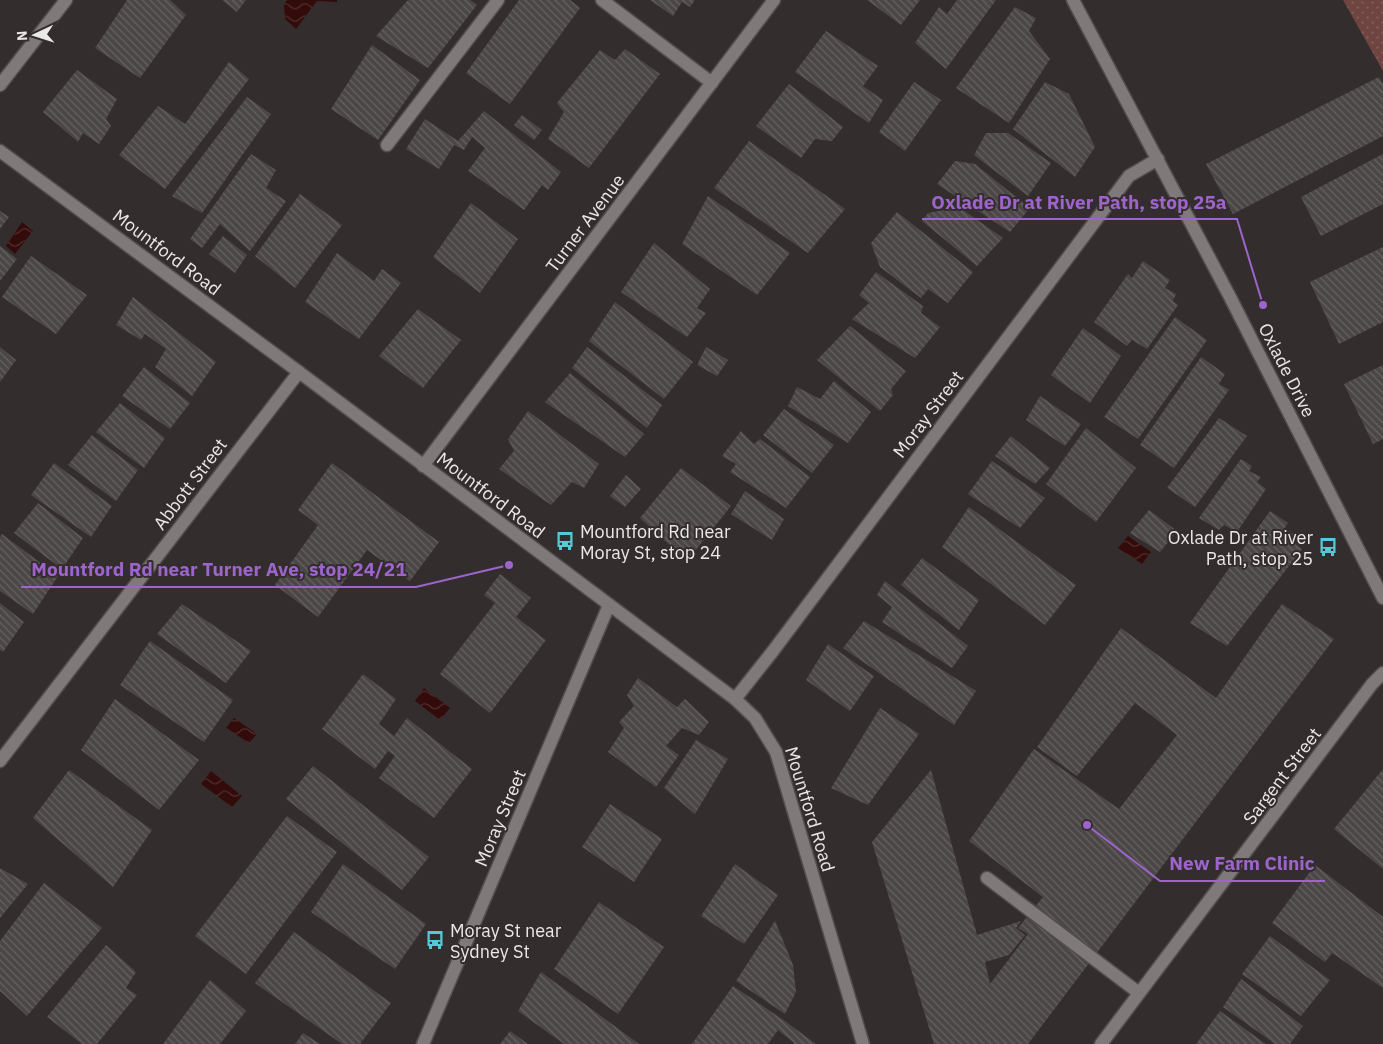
<svg xmlns="http://www.w3.org/2000/svg" width="1383" height="1044" viewBox="0 0 1383 1044" font-family="'IBM Plex Sans',sans-serif">
<style>
.park{fill:url(#park-dots)}
.water{fill:url(#water-waves)}
.building{fill:url(#building-back-hatch)}
.lines{fill:none;stroke-linecap:round;stroke-linejoin:round}
.lane-casing{stroke:#504d4c;stroke-width:15}
.street-casing{stroke:#504d4c;stroke-width:15}
.lane{stroke:#7f7979;stroke-width:12}
.street{stroke:#7f7979;stroke-width:12}
.labels{text-anchor:middle;dominant-baseline:central;stroke-width:4;stroke-linejoin:round;paint-order:stroke}
.street-label{font-size:18px;fill:#ebe8e8;stroke:#332e2d}
.poi-label{font-size:18px;fill:#ebe8e8;stroke:#332e2d;text-anchor:start}
.leader{fill:none;stroke:#9d64cb;stroke-width:2}
.callout-dot{fill:#9d64cb;stroke:#332e2d;stroke-width:2}
.callout-label{font-size:19px;text-anchor:middle;font-weight:bold;fill:#9d64cb;stroke:#332e2d;stroke-width:4;stroke-linejoin:round;paint-order:stroke}
</style>
<defs>
<pattern id="park-dots" width="8" height="8" patternUnits="userSpaceOnUse" patternTransform="scale(1.25)"><rect width="8" height="8" fill="#6f4542"/><path d="M2 2h.1M6 6h.1" fill="none" stroke="#84605d" stroke-width="1.8" stroke-linecap="round"/></pattern>
<pattern id="water-waves" width="16" height="10" patternUnits="userSpaceOnUse" patternTransform="scale(1.25)"><rect width="16" height="10" fill="#320b0a"/><path d="M0 5q4-4 8 0t8 0" fill="none" stroke="#502f2e"/></pattern>
<pattern id="building-back-hatch" width="6" height="6" patternUnits="userSpaceOnUse" patternTransform="scale(1.25)"><rect width="6" height="6" fill="#4c4747"/><path d="M-1 5l2 2M0 0l6 6M5-1l2 2" fill="none" stroke="#666262"/></pattern>
</defs>
<rect width="100%" height="100%" fill="#332e2d"/>
<polygon class="park" points="1343,0 1383,0 1383,71"/>
<g class="water">
<polygon points="287,0 337,0 337,2 317,1 296,29 285,19 284,5"/>
<polygon points="22,222 33,231 15,254 6,246"/>
<polygon points="1128,536 1151,552 1142,564 1118,548"/>
<polygon points="424,688 450,708 440,720 415,701"/>
<polygon points="234,718 257,734 249,743 226,728"/>
<polygon points="211,771 242,796 232,807 201,784"/>
</g>
<g class="building">
<polygon points="127,0 170,0 186,15 140,78 95,48"/>
<polygon points="222,0 246,0 237,12"/>
<polygon points="408,0 470,0 477,5 428,68 376,36"/>
<polygon points="519,0 570,0 580,8 510,104 466,73"/>
<polygon points="650,0 695,0 690,7 682,2 673,16"/>
<polygon points="867,0 920,0 901,25"/>
<polygon points="957,0 996,0 946,69 915,43 939,7 947,14"/>
<polygon points="1015,7 1036,18 1029,31 1050,59 1009,123 956,88"/>
<polygon points="826,31 878,66 863,86 883,100 869,123 795,72"/>
<polygon points="372,45 420,80 378,140 331,109"/>
<polygon points="625,49 660,74 589,168 548,139 564,112 557,103 600,50 615,60"/>
<polygon points="229,62 249,79 165,189 119,155 158,106 185,124"/>
<polygon points="77,70 117,99 106,119 111,126 99,144 83,133 78,142 43,112"/>
<polygon points="1379,77 1383,84 1383,136 1233,214 1206,164"/>
<polygon points="914,82 941,100 905,151 879,132"/>
<polygon points="1045,82 1069,94 1095,147 1075,177 1013,129"/>
<polygon points="789,84 843,127 832,141 815,139 801,158 756,126"/>
<polygon points="247,97 271,114 202,213 172,196"/>
<polygon points="484,111 561,172 548,190 542,185 524,210 468,171 485,148 472,137 464,150 454,145 439,169 406,149 425,119 458,141"/>
<polygon points="522,115 542,130 534,140 514,125"/>
<polygon points="986,133 1008,133 1051,163 1028,196 974,155"/>
<polygon points="749,141 845,209 808,253 714,188"/>
<polygon points="251,154 276,170 266,188 286,201 250,251 220,224 202,248 190,239"/>
<polygon points="1383,154 1383,204 1321,236 1301,197"/>
<polygon points="955,161 975,164 1030,208 1010,232 937,184"/>
<polygon points="300,194 342,225 295,288 255,256"/>
<polygon points="708,196 790,253 757,295 682,244"/>
<polygon points="471,203 518,239 480,293 433,257"/>
<polygon points="959,207 1003,238 977,266 922,221 928,213"/>
<polygon points="0,211 9,217 0,229"/>
<polygon points="897,212 973,272 948,303 928,289 921,298 880,267 871,243"/>
<polygon points="223,236 247,255 235,273 209,254"/>
<polygon points="654,243 710,289 697,308 706,313 687,337 621,292"/>
<polygon points="0,246 17,259 0,281"/>
<polygon points="1383,247 1383,322 1339,344 1310,282"/>
<polygon points="337,253 374,281 382,269 401,283 359,339 305,302"/>
<polygon points="31,256 87,295 56,334 2,297"/>
<polygon points="1143,261 1170,280 1165,288 1176,294 1173,301 1178,305 1147,349 1132,340 1127,346 1094,322 1128,274 1132,278"/>
<polygon points="876,272 923,306 921,313 940,327 915,358 852,319 869,303 859,295"/>
<polygon points="133,297 216,362 192,396 155,367 166,349 145,334 141,340 116,325"/>
<polygon points="615,302 693,362 664,399 589,341"/>
<polygon points="418,309 461,340 423,388 379,356"/>
<polygon points="1175,317 1207,340 1138,439 1104,417"/>
<polygon points="850,326 906,371 891,389 893,395 880,411 817,360"/>
<polygon points="1083,328 1121,356 1090,403 1051,375"/>
<polygon points="0,347 16,360 0,382"/>
<polygon points="587,347 662,405 647,428 572,368"/>
<polygon points="706,347 728,360 717,376 697,365"/>
<polygon points="1201,357 1225,374 1219,384 1229,390 1174,468 1140,445"/>
<polygon points="1383,365 1383,439 1373,444 1344,384"/>
<polygon points="144,367 190,403 170,429 122,396"/>
<polygon points="570,373 644,434 625,457 545,402"/>
<polygon points="834,381 871,412 848,443 788,406 797,387 820,399"/>
<polygon points="1040,396 1081,424 1065,446 1026,420"/>
<polygon points="120,403 165,438 144,468 96,432"/>
<polygon points="784,409 834,445 812,473 763,435"/>
<polygon points="528,411 599,464 584,488 572,482 551,505 499,469 514,451 508,439"/>
<polygon points="1219,418 1247,436 1195,507 1167,488"/>
<polygon points="1086,428 1136,468 1096,522 1046,484"/>
<polygon points="741,431 754,444 760,439 810,477 786,508 730,472 736,464 722,456"/>
<polygon points="92,435 138,470 116,501 68,465"/>
<polygon points="1011,436 1050,468 1035,484 995,456"/>
<polygon points="1241,459 1252,466 1249,471 1261,477 1257,482 1266,489 1237,532 1224,525 1219,530 1199,518"/>
<polygon points="992,461 1045,498 1020,528 968,494"/>
<polygon points="54,463 112,506 91,537 31,495"/>
<polygon points="332,463 439,542 410,581 367,550 318,617 275,585 318,525 298,510"/>
<polygon points="681,468 731,506 687,561 640,518"/>
<polygon points="626,475 641,489 625,507 610,496"/>
<polygon points="745,491 784,519 772,540 731,514"/>
<polygon points="38,503 83,538 62,569 14,533"/>
<polygon points="969,507 1076,585 1045,625 942,547"/>
<polygon points="1149,510 1177,531 1160,552 1130,533"/>
<polygon points="1270,511 1288,523 1284,529 1297,536 1293,542 1302,549 1227,646 1190,623"/>
<polygon points="2,534 58,576 33,614 0,591 0,537"/>
<polygon points="922,558 979,600 959,630 901,585"/>
<polygon points="500,574 531,598 516,617 546,640 490,713 440,674 495,603 484,595"/>
<polygon points="885,581 968,646 952,668 882,622 892,607 877,595"/>
<polygon points="0,603 24,622 3,652 0,650"/>
<polygon points="182,604 251,651 226,683 157,634"/>
<polygon points="1282,604 1334,639 1028,1044 934,1044 872,842 931,770 977,935 1021,921 1016,928 1025,935 1009,955 985,962 990,984 1028,934 1018,928 1043,897 969,841 1034,749 1119,809 1177,735 1135,703 1077,776 1037,747 1121,628 1216,698"/>
<polygon points="864,621 976,691 954,725 843,648"/>
<polygon points="150,641 233,700 204,742 120,685"/>
<polygon points="828,644 874,676 850,711 806,680"/>
<polygon points="363,674 396,699 379,724 394,736 407,718 472,769 434,818 379,778 395,756 388,751 375,769 322,729"/>
<polygon points="638,678 677,707 685,699 709,722 699,735 682,728 666,746 679,755 656,787 608,752 624,728 619,722 634,706 627,695"/>
<polygon points="115,699 199,760 159,810 81,750"/>
<polygon points="880,708 919,734 868,805 831,788"/>
<polygon points="696,740 728,759 695,814 664,788"/>
<polygon points="313,766 429,857 402,890 286,799"/>
<polygon points="1383,769 1383,869 1334,829"/>
<polygon points="69,770 152,830 113,887 33,818"/>
<polygon points="610,804 662,839 634,882 582,847"/>
<polygon points="287,816 337,852 246,974 195,936"/>
<polygon points="343,864 426,924 395,969 311,912"/>
<polygon points="735,864 778,895 744,944 701,916"/>
<polygon points="1315,865 1383,917 1383,988 1332,953 1325,962 1272,923"/>
<polygon points="0,868 28,884 0,918"/>
<polygon points="44,883 102,928 27,1016 0,991 0,941"/>
<polygon points="599,902 664,947 618,1014 554,969"/>
<polygon points="775,921 793,965 796,992 785,1014 736,981"/>
<polygon points="294,932 391,1003 360,1044 342,1044 255,983"/>
<polygon points="1270,936 1330,980 1301,1016 1242,974"/>
<polygon points="106,945 136,972 126,988 137,995 97,1044 82,1044 47,1017"/>
<polygon points="541,972 639,1044 564,1044 518,1011"/>
<polygon points="1241,979 1303,1026 1290,1044 1275,1044 1223,1007"/>
<polygon points="210,980 246,1011 220,1044 163,1044"/>
<polygon points="733,986 785,1021 816,1044 793,1044 794,1043 778,1030 768,1044 692,1044"/>
<polygon points="1220,1011 1266,1044 1196,1044"/>
<polygon points="510,1031 528,1044 500,1044"/>
<polygon points="303,1033 320,1044 295,1044"/>
</g>
<g class="lines">
<g class="lane-casing">
<g id="lane">
<polyline points="602,0 712,83"/>
<polyline points="387,145 498,0"/>
<polyline points="987,878 1139,993"/>
</g>
</g>
<g class="street-casing">
<g id="street">
<polyline points="1073,0 1230,297 1383,598"/>
<polyline points="0,85 66,0"/>
<polyline points="0,151 299,372 735,699 755,718 776,752 863,1044"/>
<polyline points="423,466 774,0"/>
<polyline points="735,699 773,651 1129,176 1158,159"/>
<polyline points="0,761 299,372"/>
<polyline points="423,1044 609,605"/>
<polyline points="1101,1044 1372,684 1383,673"/>
</g>
</g>
<use href="#lane" class="lane"/>
<use href="#street" class="street"/>
</g>
<defs>
<g id="bus-bare" transform="scale(1.5)"><path d="M-5-6H5V4H4V6H2V4H-2V6H-4V4H-5ZM-3.5-4V0h7V-4ZM-3.5 1.2v1.5H-2V1.2ZM2 1.2v1.5H3.5V1.2Z" fill="#52cbd8" stroke="#332e2d" stroke-width="2.5" paint-order="stroke"/></g>
</defs>
<g fill-rule="evenodd">
<use href="#bus-bare" x="565" y="541"/>
<use href="#bus-bare" x="1328" y="547"/>
<use href="#bus-bare" x="435" y="940"/>
</g>
<g class="labels">
<g class="street-label">
<text transform="translate(585 223) rotate(-53)">Turner Avenue</text>
<text transform="translate(167 252) rotate(37)">Mountford Road</text>
<text transform="translate(1287 370) rotate(63)">Oxlade Drive</text>
<text transform="translate(928 414) rotate(-53)">Moray Street</text>
<text transform="translate(190 484) rotate(-53)">Abbott Street</text>
<text transform="translate(491 495) rotate(37)">Mountford Road</text>
<text transform="translate(1282 776) rotate(-53)">Sargent Street</text>
<text transform="translate(810 809) rotate(73)">Mountford Road</text>
<text transform="translate(500 818) rotate(-67)">Moray Street</text>
</g>
<g class="poi-label">
<text x="580" y="531">Mountford Rd near<tspan x="580" dy="21">Moray St, stop 24</tspan></text>
<text x="1313" y="537" text-anchor="end">Oxlade Dr at River<tspan x="1313" dy="21">Path, stop 25</tspan></text>
<text x="450" y="930">Moray St near<tspan x="450" dy="21">Sydney St</tspan></text>
</g>
</g>
<path class="leader" d="M1263 305L1237 219H922M509 565L416 587H21M1087 825L1160 881H1325"/>
<g class="callout-dot">
<circle cx="1263" cy="305" r="5"/>
<circle cx="509" cy="565" r="5"/>
<circle cx="1087" cy="825" r="5"/>
</g>
<g class="callout-label">
<text x="1079" y="209">Oxlade Dr at River Path, stop 25a</text>
<text x="219" y="576">Mountford Rd near Turner Ave, stop 24/21</text>
<text x="1242" y="870">New Farm Clinic</text>
</g>
<g transform="translate(35 35) rotate(266)" stroke="#332e2d" stroke-width="4" paint-order="stroke">
<path d="M0-4L9 19L0 12L-9 19Z" fill="#ebe8e8"/>
<text y="-8" font-size="14" font-weight="bold" text-anchor="middle" fill="#ebe8e8">N</text>
</g>
</svg>
